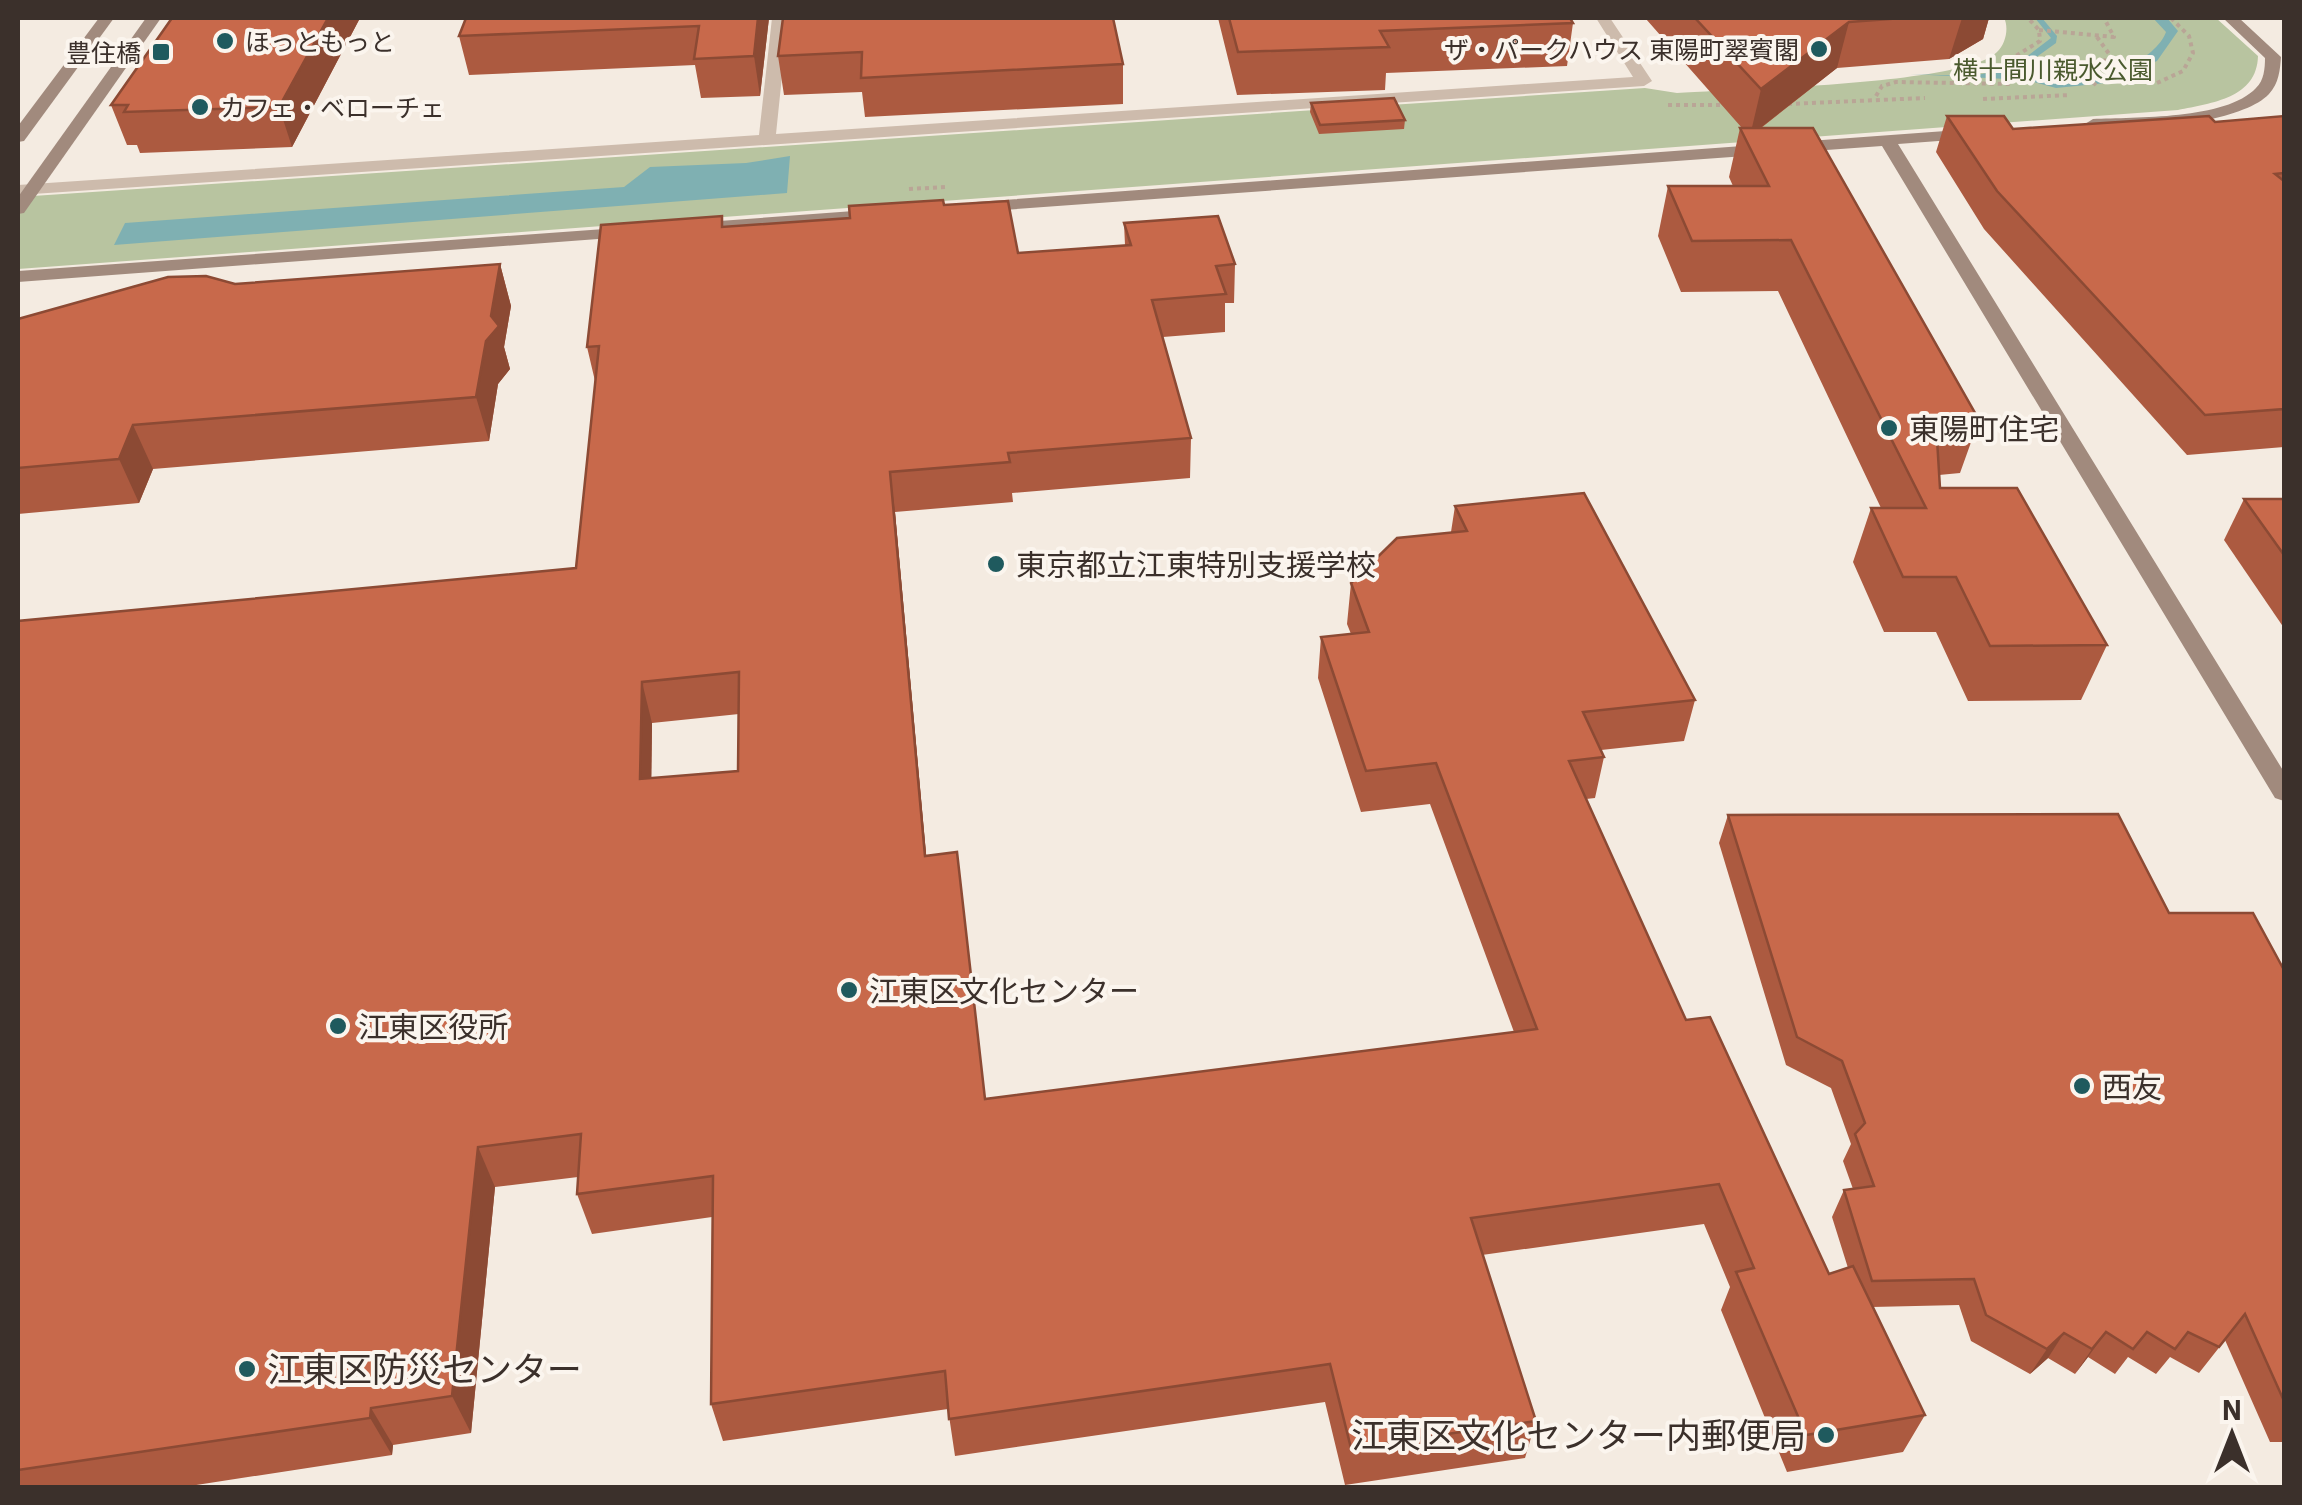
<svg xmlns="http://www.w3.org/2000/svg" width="2302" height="1505" viewBox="0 0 2302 1505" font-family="'IBM Plex Sans','Noto Sans JP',sans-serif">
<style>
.green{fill:#b8c4a0}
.water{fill:#7fb0b2}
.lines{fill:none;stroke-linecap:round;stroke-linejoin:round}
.path{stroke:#b9a596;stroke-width:4;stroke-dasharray:4 4;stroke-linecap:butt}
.street{fill:#cdbbac;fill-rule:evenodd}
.secondary{fill:#a18a7d;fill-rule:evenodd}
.wall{fill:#ac5a40;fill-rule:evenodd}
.shaded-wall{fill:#8c4a34}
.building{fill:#c8694b;stroke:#8c4a34;stroke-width:2.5;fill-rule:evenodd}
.poi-dot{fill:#1f5a5e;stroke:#fbf5ee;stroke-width:4}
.labels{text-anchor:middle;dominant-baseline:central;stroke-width:8;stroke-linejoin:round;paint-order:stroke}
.far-poi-label{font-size:25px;fill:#3b302b;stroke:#fbf5ee;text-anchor:start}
.far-park-label{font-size:25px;fill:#4a5a2e;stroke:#fbf5ee}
.poi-label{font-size:30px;fill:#3b302b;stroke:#fbf5ee;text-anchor:start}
.near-poi-label{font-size:35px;fill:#3b302b;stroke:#fbf5ee;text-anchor:start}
</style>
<rect width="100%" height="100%" fill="#f4ebe1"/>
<path class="green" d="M2004,18H2216L2258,56C2257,98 2212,103 2178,110L18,269V197L1645,88L1677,93C1733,89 1964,85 1997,52C2006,44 2009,27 2004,18Z"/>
<g class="water">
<path d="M2035,18H2042L2057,36L2056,43L2024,66C2046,106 2152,71 2166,32L2153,18H2167L2178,31L2157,61L2106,83L2056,88L2026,80L1910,74L1972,76L2012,68L2051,38Z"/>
<polygon points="790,156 787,193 114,245 125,223 624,187 650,167 746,163"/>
</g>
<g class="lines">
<g class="path">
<polyline points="2039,30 2114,37 2104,18"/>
<polyline points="2097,37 2112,58 2079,69 2098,87"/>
<polyline points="2157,83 2183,71 2193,53 2189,36 2171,18"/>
<polyline points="1876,96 1882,86 1896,82 2011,84 2006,62 2040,41 2039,30 2028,18"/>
<polyline points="1983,99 2070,95"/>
<polyline points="1788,104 1925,98"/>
<polyline points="1668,105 1731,105"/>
<polyline points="909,189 946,187"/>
</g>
<polygon class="street" points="772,18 788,18 776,134 1633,77 1596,18 1610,18 1652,81 1644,86 18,195 18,185 759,135"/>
<g class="secondary">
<polygon points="99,18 114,18 24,141 18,142 18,126"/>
<polygon points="146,18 161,18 24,213 18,214 18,197"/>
<path d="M2223,18H2239L2281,57C2280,70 2279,83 2269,94C2241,124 2126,134 2087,127L2085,124L2093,119C2135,117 2226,120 2256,88C2264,81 2265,68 2265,58Z"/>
<polygon points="1973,129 1979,130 1979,138 1898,144 2284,772 2284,801 2275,798 1882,146 976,212 967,207 976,202"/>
<polygon points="881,209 887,210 887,218 692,233 683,228 692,223"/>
<polygon points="632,227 638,228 638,236 18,282 18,271"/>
</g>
</g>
<g class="wall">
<polygon points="360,18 292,147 140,153 137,145 127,145 111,105"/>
<polygon points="466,18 769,18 760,96 701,98 695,65 469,75 459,36"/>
<polygon points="783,18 1123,64 1123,104 865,117 862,92 784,95 778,56"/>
<polygon points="1218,18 1570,18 1573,23 1567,66 1386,73 1385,90 1237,95"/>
<polygon points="1647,18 1989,18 1983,39 1949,59 1837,68 1761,128 1979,420 1960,473 1939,475 1940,488 2107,645 2081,700 1968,701 1936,632 1884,632 1853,562 1871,508 1881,508 1778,291 1681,292 1658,236 1668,186 1733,186 1729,177 1740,128 1742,128 1646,19"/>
<polygon points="1311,103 1405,120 1404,129 1319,134 1310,112"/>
<polygon points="1947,116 2013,129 2215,122 2284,116 2284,447 2187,455 1984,229 1936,152"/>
<path d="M944,205L1018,253L1125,245L1124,223L1235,264L1234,303H1225V332L1163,337L1191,438L1190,478L1012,493L1013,502L895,512L926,855L985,1099L1514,1032L1430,804L1361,812L1318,678L1321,637L1351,634L1347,624L1351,583L1451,532L1455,506L1695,700L1684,741L1601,750L1604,757L1595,798L1586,799L1686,1020L1829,1274L1848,1268L1832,1217L1844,1190L1853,1189L1843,1161L1851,1144L1831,1088L1786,1065L1719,843L1728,815L2169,913L2284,970V1442H2270L2225,1340L2199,1373L2170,1357L2156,1374L2128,1357L2115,1374L2088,1357L2075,1374L2048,1358L2030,1374L1971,1341L1959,1305L1872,1307L1925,1415L1903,1452L1787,1472L1721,1310L1730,1287L1704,1224L1482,1255L1536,1421L1525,1458L1345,1485L1325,1402L955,1456L948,1409L723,1441L711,1404L712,1217L592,1234L577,1194L578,1177L495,1187L471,1433L393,1445L392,1455L177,1488H18V621L576,568L595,381L587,347L724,227L850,218ZM739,714L738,771L651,778L652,723Z"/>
<polygon points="500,264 511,306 504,347 510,369 498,384 489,441 153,469 139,503 18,514 18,319 235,284"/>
<polygon points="2244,499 2284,499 2284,628 2224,540"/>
</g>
<g class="shaded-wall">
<polygon points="328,18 360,18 292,147 279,107"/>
<polygon points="758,18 769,18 760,96 754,56"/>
<polygon points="1962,18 1989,18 1983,39 1949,59"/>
<polygon points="1849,22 1837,68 1750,136 1761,89"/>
<polygon points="500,264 511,306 504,347 510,369 498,384 489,441 476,397"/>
<polygon points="133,425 153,469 139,503 119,459"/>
<polygon points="890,472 895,512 930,897 925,856"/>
<polygon points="642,682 652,723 651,821 640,779"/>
<polygon points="478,1147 495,1187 471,1433 452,1396"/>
<polygon points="2106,1332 2088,1357 2075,1374 2092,1349"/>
<polygon points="2064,1333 2048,1358 2030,1374 2047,1349"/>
<polygon points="371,1408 393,1445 392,1455 370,1418"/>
</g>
<g class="building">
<polygon points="172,18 328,18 279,107 124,112 128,105 111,105"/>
<polygon points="466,18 758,18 754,56 694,59 699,26 459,36"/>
<polygon points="783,18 1113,18 1123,64 861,78 862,52 778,56"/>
<polygon points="1229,18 1570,18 1573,23 1380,31 1389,47 1238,52"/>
<polygon points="1695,18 1903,18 1849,22 1761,89"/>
<polygon points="1394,98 1405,120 1320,125 1311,103"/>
<polygon points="1947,116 2004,116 2013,129 2209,116 2215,122 2284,116 2284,173 2275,174 2284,181 2284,409 2205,415 1997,191"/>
<polygon points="1740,128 1813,128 1979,420 1936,423 1940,488 2017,488 2107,645 1990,646 1956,577 1903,577 1871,508 1926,508 1791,240 1692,241 1668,186 1769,186"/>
<path d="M943,200L944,205L1008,201L1018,253L1131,245L1124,223L1218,216L1235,264L1216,266L1226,294L1152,300L1191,438L1008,453L1010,462L890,472L925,856L957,852L985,1099L1537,1029L1436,763L1366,771L1321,637L1369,632L1351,583L1397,538L1467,531L1455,506L1584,493L1695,700L1583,712L1604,757L1569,761L1686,1020L1710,1017L1829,1274L1853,1266L1925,1415L1806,1435L1736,1272L1754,1268L1719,1184L1471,1218L1536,1421L1351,1448L1330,1364L949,1419L945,1371L711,1404L713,1176L577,1194L581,1134L478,1147L452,1396L371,1408L370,1418L18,1470V621L576,568L599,346L587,347L601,225L722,216V227L850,218L849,206ZM739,672L738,771L640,779L642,682Z"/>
<polygon points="500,264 491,316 499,326 486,341 476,397 133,425 119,459 18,468 18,319 168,277 206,276 235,284"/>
<polygon points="2244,499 2284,499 2284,555"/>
<polygon points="2118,814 2169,913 2253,913 2284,970 2284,1401 2245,1314 2219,1347 2188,1332 2175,1349 2147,1332 2133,1349 2106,1332 2092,1349 2064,1333 2047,1349 1986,1315 1974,1279 1872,1281 1844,1190 1874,1186 1855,1134 1865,1123 1842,1061 1797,1037 1728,815"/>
</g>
<g class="poi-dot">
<circle cx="225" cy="41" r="10"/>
<circle cx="1819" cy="49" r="10"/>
<rect x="151" y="42" width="20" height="20" rx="5"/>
<circle cx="200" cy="107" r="10"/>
<circle cx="1889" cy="428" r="10"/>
<circle cx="996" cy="564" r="10"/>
<circle cx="849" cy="990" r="10"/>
<circle cx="338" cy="1026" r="10"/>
<circle cx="2082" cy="1086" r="10"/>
<circle cx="247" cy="1369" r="10"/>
<circle cx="1826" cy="1435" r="10"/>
</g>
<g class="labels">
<g class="far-poi-label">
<text x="245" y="41">ほっともっと</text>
<text x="1799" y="49" text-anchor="end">ザ・パークハウス 東陽町翠賓閣</text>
<text x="141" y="52" text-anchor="end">豊住橋</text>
<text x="220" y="107">カフェ・ベローチェ</text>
</g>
<g class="far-park-label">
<text x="2053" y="69">横十間川親水公園</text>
</g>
<g class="poi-label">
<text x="1909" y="428">東陽町住宅</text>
<text x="1016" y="564">東京都立江東特別支援学校</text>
<text x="869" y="990">江東区文化センター</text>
<text x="358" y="1026">江東区役所</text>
<text x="2102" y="1086">西友</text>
</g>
<g class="near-poi-label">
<text x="267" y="1369">江東区防災センター</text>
<text x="1806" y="1435" text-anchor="end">江東区文化センター内郵便局</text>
</g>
</g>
<rect width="2302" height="1505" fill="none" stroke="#3b302b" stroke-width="40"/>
<g transform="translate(2232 1435)" stroke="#fbf5ee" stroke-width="8" paint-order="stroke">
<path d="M0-8L18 38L0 25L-18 38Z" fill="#3b302b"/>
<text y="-15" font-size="28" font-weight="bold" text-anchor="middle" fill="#3b302b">N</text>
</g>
</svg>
